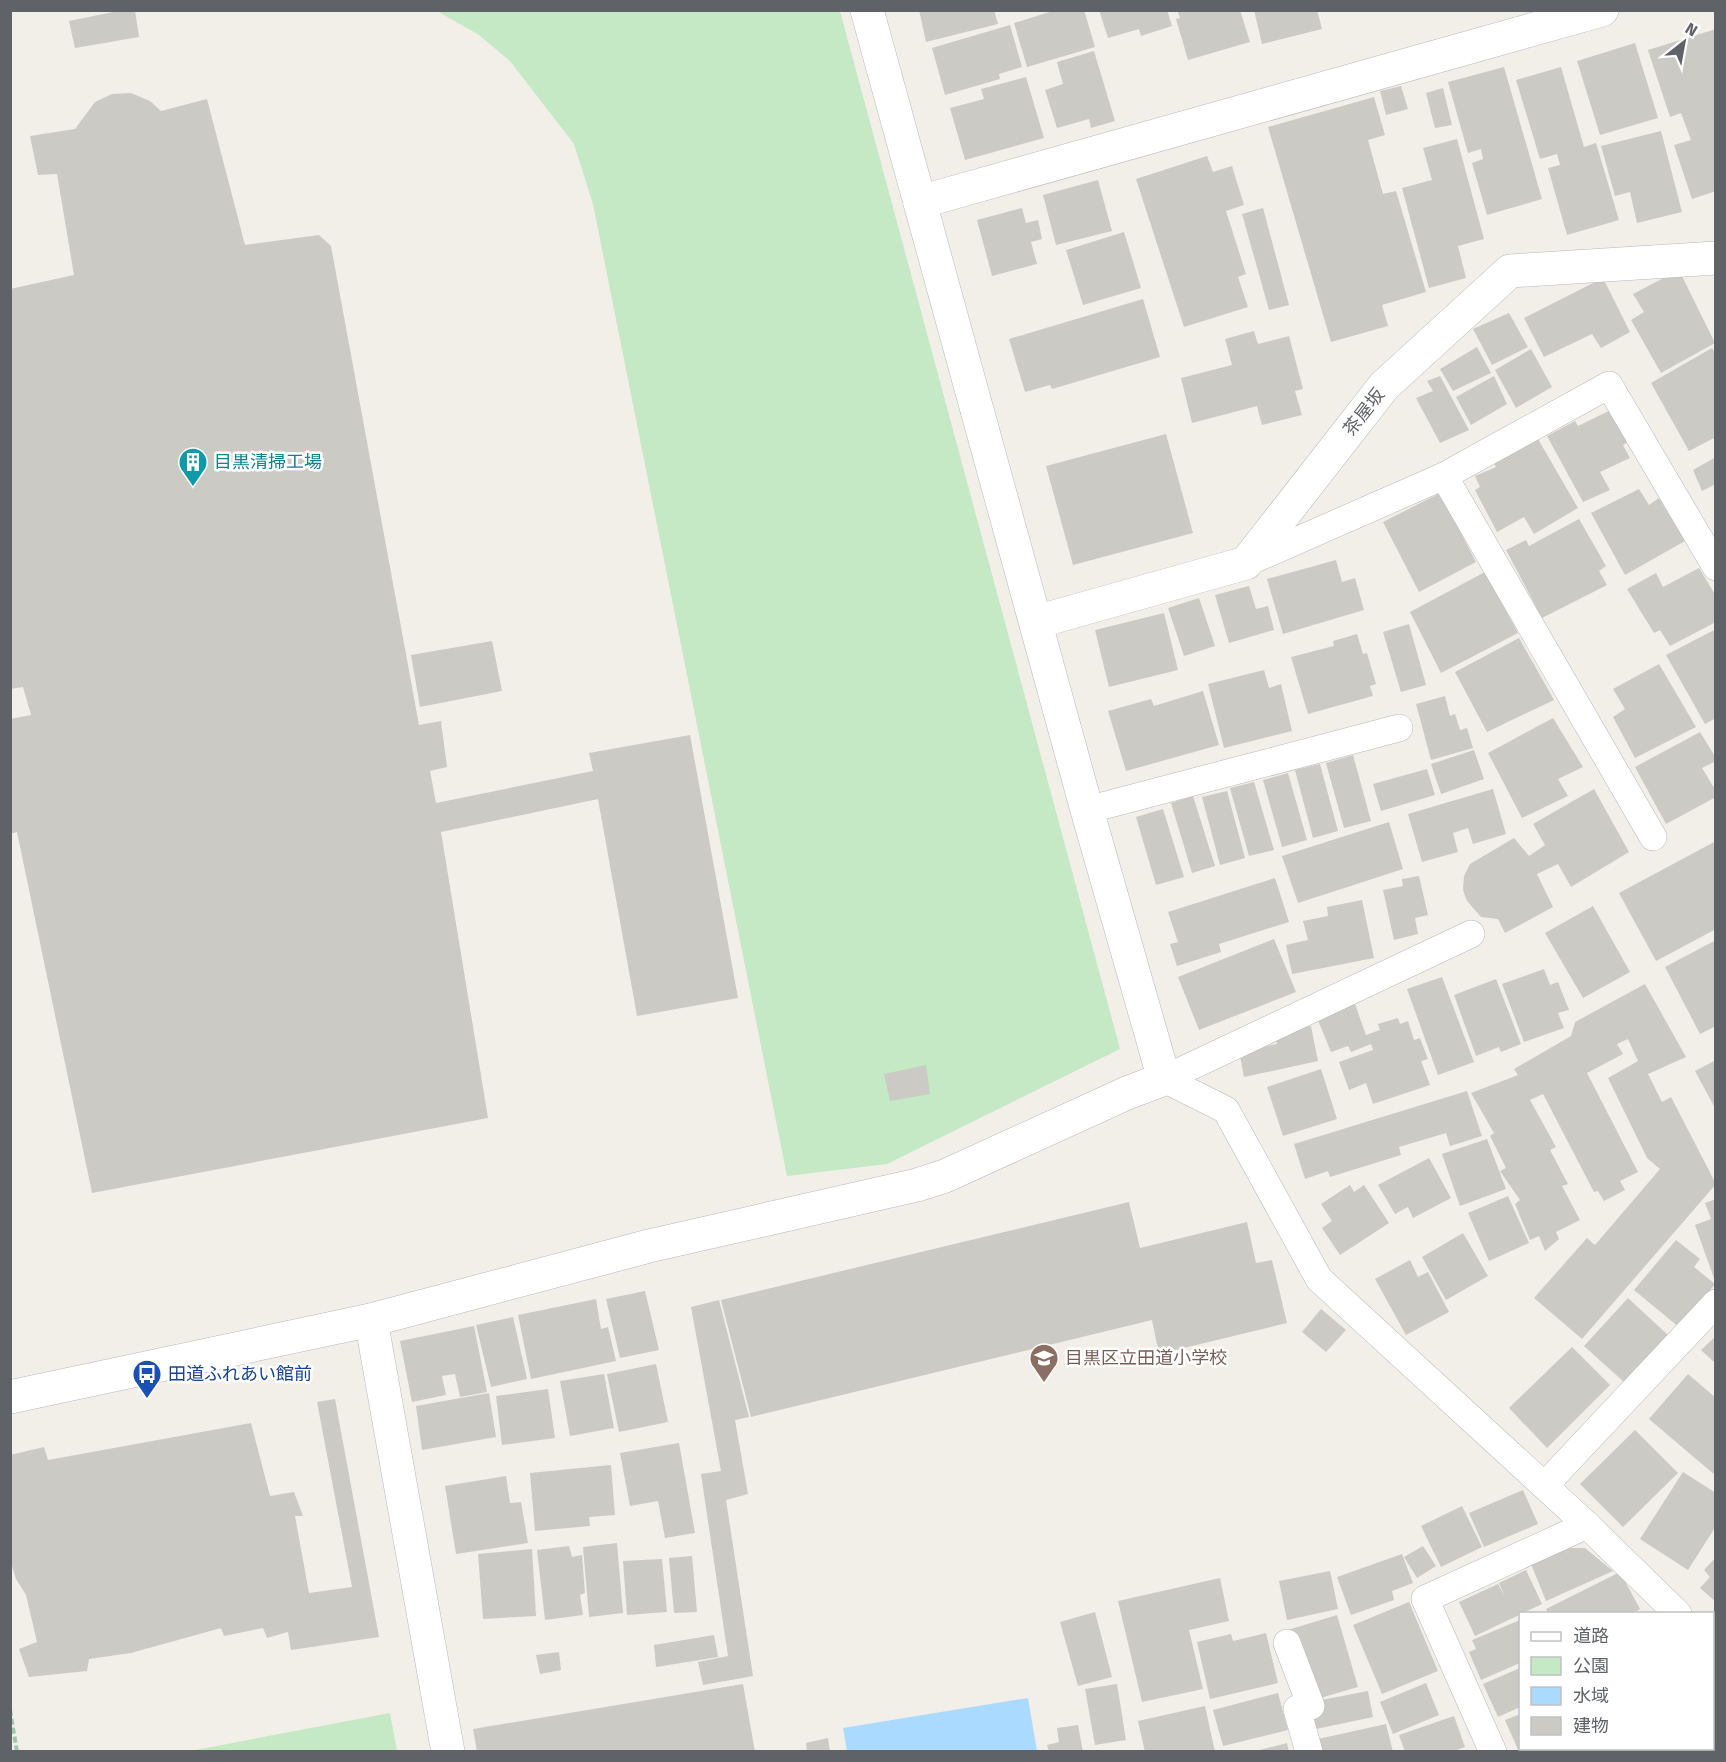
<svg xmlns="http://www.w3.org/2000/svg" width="1726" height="1762" viewBox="0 0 1726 1762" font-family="'Fira Sans','Noto Sans JP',sans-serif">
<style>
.green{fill:#c5e8c5}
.water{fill:#aadaff}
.building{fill:#cccac5}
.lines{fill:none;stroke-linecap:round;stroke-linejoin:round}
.service-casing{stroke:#b5b8bc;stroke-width:28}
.minor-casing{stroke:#b5b8bc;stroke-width:34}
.path{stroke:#9cc7a9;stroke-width:4;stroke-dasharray:6 3;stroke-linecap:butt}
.service{stroke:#fff;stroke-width:27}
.minor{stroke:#fff;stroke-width:33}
.labels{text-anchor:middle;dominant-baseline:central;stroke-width:5;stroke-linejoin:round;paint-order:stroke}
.street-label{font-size:18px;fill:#5f6368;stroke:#fff}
.culture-label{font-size:18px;fill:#0d838f;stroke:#fff;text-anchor:start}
.education-label{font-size:18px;fill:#785e54;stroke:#fff;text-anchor:start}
.transit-label{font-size:18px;fill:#164399;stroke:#fff;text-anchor:start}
</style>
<rect width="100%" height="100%" fill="#f1efe8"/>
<g class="green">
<polygon points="437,11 840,11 1120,1049 887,1164 787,1176 593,204 574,144 510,61 479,35"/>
<polygon points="390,1713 397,1751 190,1751"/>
</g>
<polygon class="water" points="1028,1698 1037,1751 847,1751 843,1728"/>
<g class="building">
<polygon points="123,10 135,10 139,37 75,48 69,21"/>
<polygon points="919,10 994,10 998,24 926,42"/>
<polygon points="1056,10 1084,10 1095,47 1027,67 1014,23"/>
<polygon points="1099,10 1167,10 1172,26 1141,36 1139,29 1108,38"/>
<polygon points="1177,10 1240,10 1250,42 1188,60 1176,19 1180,18"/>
<polygon points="1254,10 1317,10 1322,29 1262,44"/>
<polygon points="1010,25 1022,67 999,74 1000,79 945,95 932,48"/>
<polygon points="1716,29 1716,191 1692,199 1674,145 1691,140 1681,113 1670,117 1648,50"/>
<polygon points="1635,43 1658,118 1600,135 1577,61"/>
<polygon points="1094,51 1115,121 1091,128 1089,119 1057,128 1045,90 1063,84 1057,62"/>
<polygon points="1504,67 1542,199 1487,215 1472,163 1483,159 1481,149 1468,153 1448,82"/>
<polygon points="1561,67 1584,147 1596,143 1619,220 1567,235 1548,168 1560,165 1557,154 1540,159 1516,80"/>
<polygon points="1026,77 1044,138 965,160 950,108 984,99 981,89"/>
<polygon points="1401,86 1408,109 1386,115 1380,91"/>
<polygon points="1443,88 1452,125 1435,128 1426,93"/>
<polygon points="131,93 150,101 161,111 207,99 245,245 319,235 331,246 419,725 441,721 447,767 430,771 436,803 593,771 589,753 690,735 738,998 637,1016 598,799 441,832 488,1118 92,1193 17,832 10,834 10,719 31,715 23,687 10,689 10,289 74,275 57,174 38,175 30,136 75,129 95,102 112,94"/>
<polygon points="1374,97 1385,135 1368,140 1383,194 1396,191 1426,292 1382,305 1388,326 1331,342 1268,127"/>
<polygon points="1661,131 1682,212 1637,223 1630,192 1615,196 1601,146"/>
<polygon points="1457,139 1484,239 1458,246 1466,278 1429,288 1402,188 1432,180 1423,148"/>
<polygon points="1207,156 1213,172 1232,166 1244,205 1226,211 1246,274 1238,277 1248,307 1184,327 1136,179"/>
<polygon points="1098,180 1112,231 1056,245 1043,195"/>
<polygon points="1022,208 1026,223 1038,220 1042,239 1031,242 1037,264 992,276 977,220"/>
<polygon points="1263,208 1289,305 1269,310 1242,214"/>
<polygon points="1124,232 1141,288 1083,305 1066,250"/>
<polygon points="1679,270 1715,343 1661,373 1631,320 1644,312 1633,294"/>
<polygon points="1603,278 1630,332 1601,348 1592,334 1544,357 1524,318"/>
<polygon points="1143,299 1160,357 1052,389 1050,385 1025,392 1009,339"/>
<polygon points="1509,313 1528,347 1492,365 1473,329"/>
<polygon points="1254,331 1258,344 1289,336 1303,389 1295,391 1302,415 1262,425 1257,406 1192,423 1181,378 1232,365 1225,339"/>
<polygon points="1477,347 1491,373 1453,391 1440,369"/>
<polygon points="1712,348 1716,354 1716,437 1689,451 1651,383"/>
<polygon points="1531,349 1552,387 1516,408 1495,370"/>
<polygon points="1440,376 1469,430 1440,443 1416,398 1433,391 1427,381"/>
<polygon points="1494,376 1507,404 1471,425 1456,397"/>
<polygon points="1617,407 1636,438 1623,445 1630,458 1600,472 1610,490 1583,502 1547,436 1575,421 1578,426"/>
<polygon points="1166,434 1193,533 1073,565 1046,466"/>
<polygon points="1538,439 1578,508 1534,534 1524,517 1497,532 1475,490 1480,487 1475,476 1496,467 1493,462"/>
<polygon points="1716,457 1716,484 1702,491 1693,470"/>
<polygon points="1639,489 1649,505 1659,498 1685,541 1625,575 1591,513"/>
<polygon points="1440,493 1476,562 1419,592 1383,522"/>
<polygon points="1579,519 1606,566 1599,571 1607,585 1542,618 1506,550 1526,540 1529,546"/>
<polygon points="1336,560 1342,582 1355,578 1364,610 1283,634 1267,579"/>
<polygon points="1699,568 1716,596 1716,622 1670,646 1660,630 1654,633 1627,589 1656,573 1663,587"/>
<polygon points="1485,572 1518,633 1441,673 1410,612"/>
<polygon points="1249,586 1256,609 1268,606 1274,630 1229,643 1215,595"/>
<polygon points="1199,598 1215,646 1184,656 1168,608"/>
<polygon points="1164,613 1178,670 1109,687 1095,630"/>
<polygon points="1409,624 1426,685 1401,692 1383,632"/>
<polygon points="1716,629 1716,718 1705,724 1666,655"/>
<polygon points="1357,634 1363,654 1367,653 1376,684 1370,686 1373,696 1308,714 1291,657 1334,646 1333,641"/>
<polygon points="1519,638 1554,700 1487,732 1455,672"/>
<polygon points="492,641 502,691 420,707 411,655"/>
<polygon points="1659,664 1696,727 1635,758 1613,717 1625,709 1613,689"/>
<polygon points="1264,670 1269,688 1281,684 1292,731 1224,748 1208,684"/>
<polygon points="1203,691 1219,745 1126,771 1108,711 1151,699 1154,706"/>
<polygon points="1445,696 1450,716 1455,714 1460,730 1467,728 1473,748 1431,760 1416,704"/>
<polygon points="1553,718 1583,767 1558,779 1568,796 1522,818 1488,753"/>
<polygon points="1700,732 1716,758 1716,761 1702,768 1716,791 1716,797 1666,824 1635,767"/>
<polygon points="1474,750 1484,779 1441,794 1431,764"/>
<polygon points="1353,755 1371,821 1344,828 1326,763"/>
<polygon points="1320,764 1338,831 1313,838 1295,770"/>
<polygon points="1427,769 1435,795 1381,811 1373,784"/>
<polygon points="1288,773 1307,840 1282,847 1263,780"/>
<polygon points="1254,782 1274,850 1249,856 1230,788"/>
<polygon points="1493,789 1506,834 1473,844 1468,828 1453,833 1458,852 1422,862 1408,814"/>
<polygon points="1594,789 1629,852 1571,887 1558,864 1537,874 1553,907 1505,933 1498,919 1481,917 1467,901 1463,890 1464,876 1470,864 1514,838 1529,856 1545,845 1533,824"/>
<polygon points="1227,791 1245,858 1220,865 1202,797"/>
<polygon points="1193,796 1215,866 1192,873 1171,803"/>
<polygon points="1163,809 1184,877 1156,885 1136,817"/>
<polygon points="1389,822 1403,869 1298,903 1282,856"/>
<polygon points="1716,841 1716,929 1656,961 1619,893"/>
<polygon points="1419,876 1428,915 1415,918 1418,934 1394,940 1383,890 1403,886 1402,879"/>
<polygon points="1275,878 1289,922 1219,944 1221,952 1177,966 1170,944 1178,942 1168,912"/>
<polygon points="1362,900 1374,958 1292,974 1286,945 1308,940 1303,921 1328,916 1327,907"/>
<polygon points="1593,906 1630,972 1583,998 1545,933"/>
<polygon points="1274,939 1296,992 1199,1030 1178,977"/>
<polygon points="1716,940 1716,1026 1700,1034 1665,967"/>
<polygon points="1544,969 1550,985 1558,982 1569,1010 1558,1013 1564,1028 1524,1042 1502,984"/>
<polygon points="1442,977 1474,1062 1438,1075 1407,989"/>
<polygon points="1496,979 1521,1044 1501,1052 1499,1047 1476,1056 1454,995"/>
<polygon points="1645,984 1686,1057 1648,1074 1662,1102 1671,1097 1716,1184 1582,1339 1534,1298 1587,1238 1595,1245 1660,1169 1647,1158 1608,1078 1638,1061 1628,1039 1617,1044 1623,1054 1587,1073 1638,1172 1620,1181 1625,1190 1604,1201 1598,1191 1594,1192 1543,1094 1530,1100 1556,1147 1550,1150 1568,1184 1562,1186 1580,1220 1556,1232 1559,1239 1545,1251 1539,1236 1530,1240 1515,1204 1520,1200 1500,1171 1506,1168 1490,1136 1494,1133 1471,1093 1518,1075 1514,1069 1571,1036 1575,1022"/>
<polygon points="1355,1004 1366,1035 1380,1030 1378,1024 1398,1018 1400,1024 1408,1021 1414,1040 1420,1038 1428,1059 1421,1061 1430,1085 1373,1104 1366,1083 1349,1090 1339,1062 1373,1050 1371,1044 1351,1052 1348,1046 1331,1052 1317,1018"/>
<polygon points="1311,1026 1318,1061 1244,1077 1239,1051 1277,1044 1275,1033"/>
<polygon points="1716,1060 1716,1110 1695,1071"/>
<polygon points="926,1065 930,1094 890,1101 884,1074"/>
<polygon points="1321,1069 1337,1119 1283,1136 1267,1087"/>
<polygon points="1467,1091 1482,1136 1450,1146 1446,1133 1399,1147 1401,1155 1330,1177 1328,1171 1305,1179 1294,1144"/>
<polygon points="1487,1139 1506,1189 1460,1206 1442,1154"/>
<polygon points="1429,1158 1451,1198 1413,1218 1408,1207 1395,1214 1378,1185"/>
<polygon points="1350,1185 1354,1192 1364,1185 1389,1223 1340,1255 1322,1228 1332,1221 1321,1204"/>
<polygon points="1508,1196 1529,1243 1489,1261 1468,1213"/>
<polygon points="1716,1199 1716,1281 1715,1281 1695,1225 1711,1219 1705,1203"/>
<polygon points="1129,1202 1140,1248 1247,1222 1256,1263 1272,1260 1287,1323 1159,1354 1152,1320 751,1417 721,1300"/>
<polygon points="1463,1233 1488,1276 1446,1300 1422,1257"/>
<polygon points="1676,1240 1700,1259 1694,1267 1715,1284 1680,1328 1634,1290"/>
<polygon points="1410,1260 1418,1277 1428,1272 1449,1312 1406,1335 1375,1279"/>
<polygon points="645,1291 659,1350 620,1358 606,1299"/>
<polygon points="1628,1298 1669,1336 1625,1383 1584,1346"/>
<polygon points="596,1299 601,1329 608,1327 616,1361 531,1379 518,1315"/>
<polygon points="719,1300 749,1417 735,1420 748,1494 726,1500 753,1676 703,1685 698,1662 728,1656 701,1474 721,1471 691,1307"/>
<polygon points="1321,1309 1346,1330 1326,1352 1302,1332"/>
<polygon points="513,1317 527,1379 491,1387 476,1325"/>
<polygon points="474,1326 487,1392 460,1397 455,1374 442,1376 446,1395 412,1402 400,1341"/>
<polygon points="1716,1336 1716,1364 1701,1350"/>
<polygon points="1572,1347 1610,1385 1547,1448 1509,1408"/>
<polygon points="656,1364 668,1422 619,1432 607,1374"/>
<polygon points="604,1374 614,1428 570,1436 560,1381"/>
<polygon points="1688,1374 1716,1398 1716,1476 1649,1419"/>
<polygon points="548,1389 555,1438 502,1445 496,1396"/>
<polygon points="489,1393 496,1437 422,1450 416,1406"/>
<polygon points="335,1399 379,1637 291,1650 288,1632 267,1638 263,1628 224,1636 221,1628 131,1653 89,1659 87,1671 29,1677 19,1649 37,1642 26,1595 16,1579 11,1563 10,1455 44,1447 48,1460 251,1423 270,1496 294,1492 303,1516 295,1516 309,1593 352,1587 317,1402"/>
<polygon points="1635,1430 1678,1473 1623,1527 1580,1484"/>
<polygon points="679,1443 695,1533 665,1538 658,1501 630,1506 620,1453"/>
<polygon points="611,1465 615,1515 589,1517 590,1526 535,1531 530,1473"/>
<polygon points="1683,1472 1716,1493 1716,1526 1688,1570 1640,1539"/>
<polygon points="506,1476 510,1503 521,1502 528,1543 456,1554 445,1486"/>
<polygon points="1523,1490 1538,1524 1484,1547 1469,1513"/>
<polygon points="1462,1506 1482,1547 1441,1567 1421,1526"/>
<polygon points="617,1543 623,1613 589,1617 583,1547"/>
<polygon points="569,1546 572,1557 582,1555 585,1593 580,1595 583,1615 545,1620 537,1550"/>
<polygon points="1423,1546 1436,1566 1417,1578 1404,1557"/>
<polygon points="1563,1548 1585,1548 1613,1571 1546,1601 1531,1564"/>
<polygon points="532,1549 536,1616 483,1619 478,1554"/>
<polygon points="1402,1554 1413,1583 1392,1591 1394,1600 1351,1615 1337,1577"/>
<polygon points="692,1556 697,1612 674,1613 669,1558"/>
<polygon points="1716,1557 1716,1602 1700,1588 1710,1577 1704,1570"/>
<polygon points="662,1559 667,1612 627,1615 623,1561"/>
<polygon points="1526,1570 1542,1604 1475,1636 1459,1602 1498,1584 1504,1595 1499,1583"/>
<polygon points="1330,1571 1338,1609 1287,1620 1279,1581"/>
<polygon points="1620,1572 1640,1609 1631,1614 1548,1614 1546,1609"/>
<polygon points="1220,1578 1229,1621 1189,1630 1203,1689 1142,1702 1118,1601"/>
<polygon points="1409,1602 1438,1671 1382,1694 1353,1625"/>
<polygon points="1095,1612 1112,1677 1078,1686 1060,1622"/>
<polygon points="1337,1615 1358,1687 1310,1701 1288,1630"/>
<polygon points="1520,1620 1520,1663 1481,1680 1469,1652 1476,1649 1472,1640"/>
<polygon points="1266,1633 1278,1683 1210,1699 1197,1642 1231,1634 1233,1641"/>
<polygon points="714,1635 718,1657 656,1667 654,1645"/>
<polygon points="559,1652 561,1670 540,1674 536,1655"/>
<polygon points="1520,1668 1520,1707 1498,1717 1483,1684"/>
<polygon points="1426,1683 1439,1715 1393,1734 1380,1702"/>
<polygon points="743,1684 755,1752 477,1752 473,1729"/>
<polygon points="1117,1684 1126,1740 1095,1745 1085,1689"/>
<polygon points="1368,1691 1373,1717 1316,1729 1311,1702"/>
<polygon points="1278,1693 1288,1730 1223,1746 1213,1710"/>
<polygon points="1205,1706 1215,1752 1145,1752 1138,1721"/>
<polygon points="1520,1714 1520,1748 1529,1748 1523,1752 1519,1752 1505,1720"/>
<polygon points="1454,1716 1465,1747 1451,1752 1405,1752 1399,1735"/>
<polygon points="1386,1724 1393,1752 1321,1752 1318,1739"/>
<polygon points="1078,1725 1083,1752 1049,1752 1047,1745 1059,1742 1057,1728"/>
<polygon points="828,1738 830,1752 807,1752 806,1743"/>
<polygon points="1287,1743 1289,1752 1256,1752 1256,1751"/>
<polygon points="1547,1748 1594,1748 1595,1752 1539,1752"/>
</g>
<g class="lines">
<g class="service-casing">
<g id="service">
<polyline points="1444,476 1653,837"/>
<polyline points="1246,563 1444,476 1609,385 1716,567"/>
<polyline points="1087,810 1399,728"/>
<polyline points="1164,1079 1226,1110 1319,1279 1587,1525 1678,1614"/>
<polyline points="1164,1079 1471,934"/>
<polyline points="1545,1485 1716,1303"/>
<polyline points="1287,1643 1311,1706 1297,1709 1309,1752"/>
<polyline points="1712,1647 1716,1650"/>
<polyline points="1712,1715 1716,1712"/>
<polyline points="1493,1752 1425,1599 1587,1525"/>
<polyline points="1699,1752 1701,1748"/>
</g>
</g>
<g class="minor-casing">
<g id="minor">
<polyline points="920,202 1602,10"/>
<polyline points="1036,622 1246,563 1384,386 1510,271 1716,258"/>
<polyline points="371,1320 448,1752"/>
<polyline points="10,1397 371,1320 649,1246 917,1185 945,1176 1127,1093 1164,1079 1087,810 867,10"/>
</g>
</g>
<polyline class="path" points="10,1710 17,1752"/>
<use href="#service" class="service"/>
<use href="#minor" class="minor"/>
</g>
<defs>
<g id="building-pin" transform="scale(1.5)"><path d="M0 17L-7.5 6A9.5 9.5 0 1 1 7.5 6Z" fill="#0f9aa8" stroke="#fff"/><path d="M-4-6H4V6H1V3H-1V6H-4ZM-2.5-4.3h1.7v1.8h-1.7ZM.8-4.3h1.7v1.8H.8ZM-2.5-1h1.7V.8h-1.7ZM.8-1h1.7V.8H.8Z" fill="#fff"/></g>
<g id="school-pin" transform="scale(1.5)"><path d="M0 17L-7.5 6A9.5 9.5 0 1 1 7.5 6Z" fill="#8d6e63" stroke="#fff"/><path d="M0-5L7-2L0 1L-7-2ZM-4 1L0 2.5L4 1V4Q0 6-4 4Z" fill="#fff"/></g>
<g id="bus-pin" transform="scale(1.5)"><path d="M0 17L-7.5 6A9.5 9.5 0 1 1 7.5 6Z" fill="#1a4fb4" stroke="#fff"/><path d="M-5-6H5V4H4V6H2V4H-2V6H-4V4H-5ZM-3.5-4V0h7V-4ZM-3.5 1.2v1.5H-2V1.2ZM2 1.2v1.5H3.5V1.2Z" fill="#fff"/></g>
</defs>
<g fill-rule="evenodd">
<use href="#building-pin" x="193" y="462"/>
<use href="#school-pin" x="1044" y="1358"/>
<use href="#bus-pin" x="147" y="1374"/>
</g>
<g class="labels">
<g class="street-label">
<text transform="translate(1364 412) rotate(-52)">茶屋坂</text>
</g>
<g class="culture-label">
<text x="214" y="462">目黒清掃工場</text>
</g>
<g class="education-label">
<text x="1065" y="1358">目黒区立田道小学校</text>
</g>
<g class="transit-label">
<text x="168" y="1374">田道ふれあい館前</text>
</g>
</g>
<rect width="1726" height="1762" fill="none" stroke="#5f6368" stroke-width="24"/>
<rect x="1519" y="1612" width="195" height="138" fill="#ffffff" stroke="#bfc1c3" stroke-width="1.5"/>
<rect x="1531" y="1632" width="30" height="9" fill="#ffffff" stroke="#bfc1c3" stroke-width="1.5"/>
<text x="1573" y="1642" font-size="18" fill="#5f6368">道路</text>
<rect x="1531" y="1657" width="30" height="18" fill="#c5e8c5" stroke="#bfc1c3" stroke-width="1.5"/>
<text x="1573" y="1672" font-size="18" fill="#5f6368">公園</text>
<rect x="1531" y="1687" width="30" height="18" fill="#aadaff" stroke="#bfc1c3" stroke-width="1.5"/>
<text x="1573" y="1702" font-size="18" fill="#5f6368">水域</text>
<rect x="1531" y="1717" width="30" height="18" fill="#cccac5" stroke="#bfc1c3" stroke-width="1.5"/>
<text x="1573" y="1732" font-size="18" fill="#5f6368">建物</text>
<g transform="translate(1684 42) rotate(31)" stroke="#ffffff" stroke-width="4.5" paint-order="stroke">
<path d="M0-4.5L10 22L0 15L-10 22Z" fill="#5f6368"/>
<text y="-9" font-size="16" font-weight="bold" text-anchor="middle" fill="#5f6368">N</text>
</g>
</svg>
